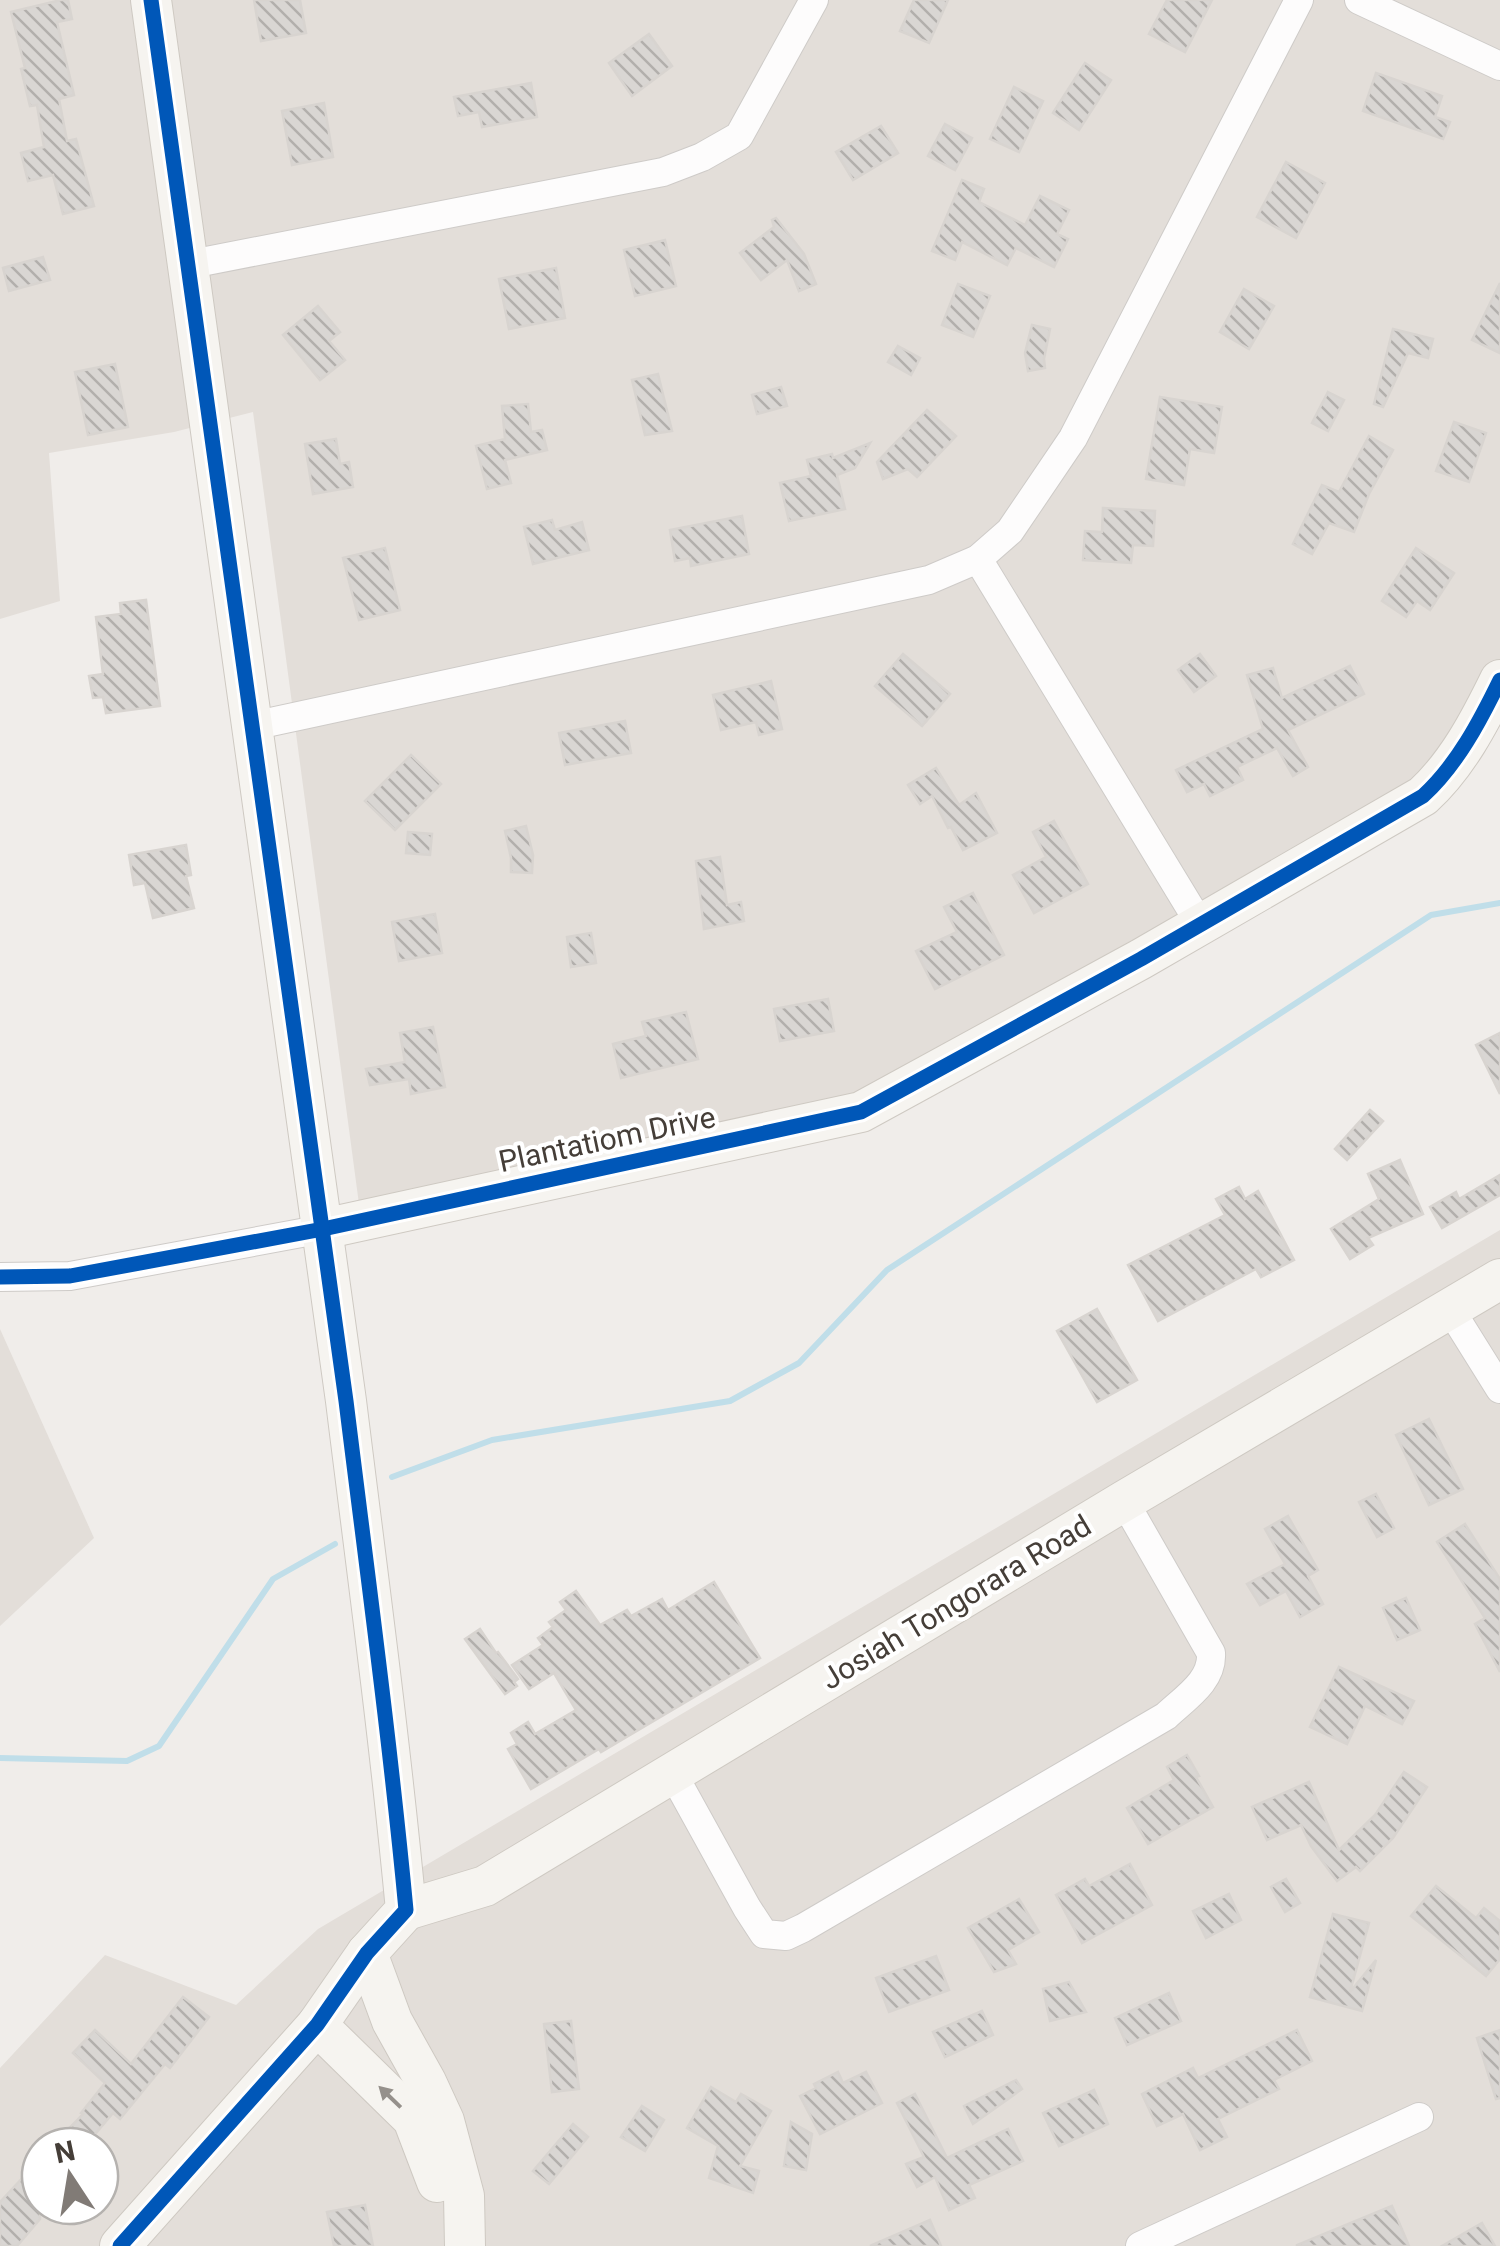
<svg xmlns="http://www.w3.org/2000/svg" width="1500" height="2246" viewBox="0 0 1500 2246" font-family="Roboto,sans-serif">
<style>
.residential{fill:#e3ded9;fill-rule:evenodd}
.lines{fill:none;stroke-linecap:round;stroke-linejoin:round}
.stream{stroke:#c0dee9;stroke-width:6}
.building{fill:url(#building-back-hatch);stroke:#d8d4d0;stroke-width:2.5}
.street-casing{stroke:#cecbc8;stroke-width:30}
.secondary-casing{stroke:#cec9c2;stroke-width:42}
.street{stroke:#fdfcfc;stroke-width:28}
.secondary{stroke:#f6f4f0;stroke-width:40}
.cycleway-casing{stroke:#fff;stroke-width:21}
.cycleway{stroke:#0057b8;stroke-width:15}
.oneway{fill:#95908b}
.labels{text-anchor:middle;dominant-baseline:central;stroke-width:8;stroke-linejoin:round;paint-order:stroke}
.street-label{font-size:30px;fill:#453e38;stroke:#fff}
</style>
<defs>
<pattern id="building-back-hatch" width="6" height="6" patternUnits="userSpaceOnUse" patternTransform="scale(2.5)"><rect width="6" height="6" fill="#d9d6d3"/><path d="M-1 5l2 2M0 0l6 6M5-1l2 2" fill="none" stroke="#b2afac"/></pattern>
</defs>
<rect width="100%" height="100%" fill="#f0edea"/>
<g class="residential">
<polygon points="0,0 1500,0 1500,659 1439,782 903,1088 361,1219 253,412 174,432 49,453 60,601 0,619"/>
<path d="M1500,1230V2246H0V2068L105,1955L236,2005L318,1929ZM40,2146H100V2206H40Z"/>
<polygon points="0,1329 94,1538 0,1626"/>
</g>
<g class="lines">
<g class="stream">
<polyline points="392,1477 492,1440 730,1401 799,1363 887,1270 1431,915 1500,903"/>
<polyline points="0,1758 127,1761 159,1746 273,1579 335,1544"/>
</g>
</g>
<g class="building">
<polygon points="61,0 68,0 72,19 57,22 74,95 59,99 67,141 76,139 94,206 63,214 53,175 28,181 21,153 44,147 37,105 30,106 21,69 25,68 11,12"/>
<polygon points="254,0 300,0 306,33 261,41"/>
<polygon points="914,0 948,0 929,43 900,31"/>
<polygon points="1167,0 1212,0 1185,52 1149,34"/>
<polygon points="649,34 672,66 632,96 609,63"/>
<polygon points="1085,63 1111,80 1079,130 1053,113"/>
<polygon points="1376,73 1442,96 1435,117 1450,122 1443,139 1363,111"/>
<polygon points="531,83 537,117 482,127 479,112 458,116 454,97"/>
<polygon points="1014,87 1043,101 1019,152 990,139"/>
<polygon points="324,103 333,157 292,165 282,111"/>
<polygon points="945,124 972,138 955,170 928,156"/>
<polygon points="881,126 898,153 853,180 836,152"/>
<polygon points="1286,162 1325,183 1296,238 1257,217"/>
<polygon points="962,180 984,189 979,202 1025,225 1040,196 1069,210 1057,234 1068,239 1054,267 1016,248 1007,265 962,242 955,260 932,251"/>
<polygon points="776,218 804,254 816,284 799,291 787,260 761,280 740,253 774,227 772,220"/>
<polygon points="665,240 676,286 635,296 624,250"/>
<polygon points="43,257 50,280 9,291 3,268"/>
<polygon points="556,268 565,318 509,329 499,279"/>
<polygon points="1500,283 1500,353 1472,340"/>
<polygon points="958,284 990,296 973,337 942,325"/>
<polygon points="1244,289 1274,306 1249,349 1220,332"/>
<polygon points="318,306 340,332 329,341 345,360 320,380 283,335"/>
<polygon points="1032,325 1050,329 1044,359 1045,368 1028,371 1025,353"/>
<polygon points="1393,329 1433,339 1428,358 1408,353 1383,407 1374,404"/>
<polygon points="898,346 920,358 911,375 888,362"/>
<polygon points="115,364 128,427 88,435 75,372"/>
<polygon points="658,374 672,431 645,435 632,380"/>
<polygon points="781,387 787,406 757,414 752,395"/>
<polygon points="1328,392 1344,400 1328,431 1312,423"/>
<polygon points="1160,397 1222,407 1214,453 1190,449 1184,485 1146,479"/>
<polygon points="528,404 531,432 542,430 547,450 505,460 511,483 487,489 476,446 505,439 502,406"/>
<polygon points="927,410 956,436 917,477 908,469 883,479 877,462"/>
<polygon points="1454,422 1486,433 1469,482 1436,471"/>
<polygon points="1369,436 1393,450 1369,494 1354,532 1329,523 1312,554 1293,544 1322,485 1339,492"/>
<polygon points="336,439 340,464 349,462 353,487 313,494 305,444"/>
<polygon points="870,443 855,468 837,475 845,509 789,521 780,483 811,476 807,460 832,454 833,458"/>
<polygon points="1103,508 1155,511 1153,546 1133,545 1131,563 1083,560 1085,531 1102,532"/>
<polygon points="742,516 749,554 691,566 690,558 675,561 670,530"/>
<polygon points="552,520 555,530 582,522 589,550 533,564 524,527"/>
<polygon points="385,548 400,610 359,620 343,558"/>
<polygon points="1416,548 1454,573 1430,610 1417,601 1406,617 1382,601"/>
<polygon points="146,600 160,706 106,713 103,697 93,698 89,676 103,674 96,617 121,614 120,603"/>
<polygon points="903,654 950,694 922,726 875,686"/>
<polygon points="1200,654 1216,676 1194,692 1178,670"/>
<polygon points="1350,666 1364,694 1288,730 1308,767 1293,776 1277,748 1237,767 1243,780 1210,796 1204,784 1187,792 1176,770 1263,729 1247,675 1273,668 1282,698"/>
<polygon points="771,681 782,729 759,735 756,722 721,730 713,695"/>
<polygon points="625,721 631,753 565,765 559,733"/>
<polygon points="411,755 441,784 395,830 365,801"/>
<polygon points="936,768 959,805 976,793 997,833 963,850 951,827 948,828 932,796 920,804 908,785"/>
<polygon points="1054,821 1088,884 1034,913 1013,875 1046,857 1033,832"/>
<polygon points="526,826 533,855 532,873 511,872 511,858 505,831"/>
<polygon points="408,832 432,834 430,855 406,853"/>
<polygon points="186,845 191,875 186,876 194,908 153,918 145,883 134,885 129,855"/>
<polygon points="720,857 727,905 741,902 744,921 704,929 696,861"/>
<polygon points="973,893 1004,955 935,989 916,951 957,932 944,907"/>
<polygon points="435,914 442,953 399,961 392,922"/>
<polygon points="591,933 596,963 571,967 567,937"/>
<polygon points="828,999 834,1031 780,1041 774,1009"/>
<polygon points="686,1012 698,1059 621,1078 613,1044 646,1036 642,1022"/>
<polygon points="433,1027 445,1087 411,1094 409,1079 370,1085 366,1069 405,1062 400,1033"/>
<polygon points="1500,1033 1500,1094 1476,1045"/>
<polygon points="1370,1110 1383,1121 1347,1160 1335,1149"/>
<polygon points="1400,1160 1423,1214 1368,1238 1373,1245 1350,1259 1331,1229 1379,1199 1368,1174"/>
<polygon points="1500,1175 1500,1195 1442,1228 1430,1207 1456,1192 1459,1199"/>
<polygon points="1239,1187 1245,1199 1258,1191 1294,1260 1261,1277 1256,1269 1158,1321 1128,1265 1225,1215 1216,1199"/>
<polygon points="1097,1309 1137,1380 1097,1402 1057,1331"/>
<polygon points="1429,1419 1463,1489 1429,1505 1396,1435"/>
<polygon points="1376,1494 1394,1528 1377,1537 1359,1502"/>
<polygon points="1288,1516 1318,1570 1308,1576 1323,1604 1300,1617 1286,1591 1260,1605 1247,1584 1285,1564 1265,1529"/>
<polygon points="1465,1524 1500,1579 1500,1672 1475,1624 1485,1618 1437,1542"/>
<polygon points="714,1582 760,1658 601,1752 599,1749 531,1789 508,1749 517,1744 511,1733 528,1722 535,1734 576,1710 554,1673 529,1689 512,1665 543,1645 538,1638 553,1627 549,1622 566,1610 560,1602 576,1591 600,1625 627,1610 631,1616 662,1599 668,1610"/>
<polygon points="1406,1598 1420,1630 1397,1640 1383,1608"/>
<polygon points="480,1629 496,1653 498,1652 518,1679 514,1682 517,1686 505,1694 465,1639"/>
<polygon points="1339,1667 1414,1701 1402,1724 1365,1706 1347,1744 1310,1727"/>
<polygon points="1187,1755 1199,1776 1196,1777 1213,1807 1148,1844 1127,1808 1174,1780 1167,1767"/>
<polygon points="1404,1772 1427,1787 1393,1838 1360,1871 1356,1867 1337,1881 1311,1846 1301,1825 1267,1840 1252,1807 1309,1782 1339,1850 1375,1815"/>
<polygon points="1130,1864 1152,1905 1082,1943 1056,1895 1085,1879 1089,1886"/>
<polygon points="1286,1879 1300,1903 1285,1912 1271,1887"/>
<polygon points="1436,1886 1476,1918 1484,1908 1500,1921 1500,1959 1486,1976 1411,1916"/>
<polygon points="1229,1894 1241,1920 1206,1938 1193,1911"/>
<polygon points="1019,1899 1039,1932 1008,1950 1016,1964 994,1972 968,1928"/>
<polygon points="1333,1914 1369,1923 1350,1992 1376,1960 1362,2011 1310,1997"/>
<polygon points="936,1956 949,1990 889,2012 876,1978"/>
<polygon points="1069,1982 1086,2012 1050,2021 1043,1989"/>
<polygon points="1169,1993 1181,2021 1127,2045 1115,2018"/>
<polygon points="183,1997 209,2017 170,2068 165,2064 120,2119 113,2113 85,2146 52,2146 83,2114 81,2113 105,2083 73,2053 95,2030 131,2064"/>
<polygon points="982,2011 993,2035 945,2057 933,2032"/>
<polygon points="571,2021 579,2089 552,2092 544,2024"/>
<polygon points="1297,2030 1312,2061 1274,2080 1279,2089 1218,2119 1227,2137 1200,2150 1183,2114 1157,2126 1142,2094 1193,2068 1198,2078"/>
<polygon points="1500,2030 1500,2098 1496,2099 1477,2038"/>
<polygon points="838,2072 843,2083 866,2072 882,2103 820,2134 800,2096 816,2088 814,2084"/>
<polygon points="1016,2080 1022,2089 973,2124 964,2106"/>
<polygon points="711,2087 736,2102 741,2094 771,2111 740,2166 759,2171 753,2193 709,2178 718,2146 687,2128"/>
<polygon points="1094,2090 1108,2124 1059,2146 1043,2113"/>
<polygon points="915,2094 947,2158 1008,2129 1023,2161 969,2185 975,2198 949,2210 935,2177 917,2187 906,2164 924,2157 897,2103"/>
<polygon points="642,2106 664,2120 645,2151 621,2137"/>
<polygon points="791,2122 812,2134 806,2170 784,2166"/>
<polygon points="573,2124 588,2137 549,2184 533,2171"/>
<polygon points="40,2159 40,2219 17,2246 0,2246 0,2202"/>
<polygon points="365,2205 373,2246 334,2246 327,2212"/>
<polygon points="1392,2206 1409,2246 1297,2246 1297,2245"/>
<polygon points="930,2220 941,2246 870,2246"/>
<polygon points="1482,2223 1495,2246 1442,2246"/>
</g>
<g class="lines">
<g class="street-casing">
<g id="street">
<polyline points="1359,0 1500,66"/>
<polyline points="186,265 663,172 702,157 739,136 814,0"/>
<polyline points="978,559 1200,924"/>
<polyline points="252,726 929,580 978,559 1010,531 1073,438 1299,0"/>
<polyline points="0,1277 70,1276 323,1229"/>
<polyline points="1450,1309 1500,1389"/>
<path d="M673,1774L747,1908L764,1934L786,1936L803,1928L1166,1716C1185,1698 1213,1681 1211,1653L1124,1501"/>
<polyline points="1140,2246 1419,2117"/>
</g>
</g>
<g class="secondary-casing">
<g id="secondary">
<path d="M323,1229L861,1112L1141,959L1423,796C1457,765 1480,721 1500,680"/>
<polyline points="406,1910 485,1886 1124,1501 1500,1279"/>
<polyline points="367,1953 392,2021 426,2082 444,2121 464,2196 465,2246"/>
<polyline points="317,2025 413,2119 437,2182"/>
<path d="M120,2246L317,2025L367,1953L406,1910C390,1740 367,1571 346,1401C285,933 212,467 151,0"/>
</g>
</g>
<use href="#street" class="street"/>
<use href="#secondary" class="secondary"/>
<g class="cycleway-casing">
<g id="cycleway">
<path d="M0,1277L70,1276L323,1229L861,1112L1141,959L1423,796C1457,765 1480,721 1500,680"/>
<path d="M120,2246L317,2025L367,1953L406,1910C390,1740 367,1571 346,1401C285,933 212,467 151,0"/>
</g>
</g>
<use href="#cycleway" class="cycleway"/>
</g>
<defs><path id="oneway-solid" d="M-6-.8H1V-3.2L6.5 0L1 3.2V.8H-6Z" transform="scale(2.5)"/></defs>
<use class="oneway" href="#oneway-solid" transform="translate(390 2097) rotate(-136)"/>
<g class="labels">
<g class="street-label">
<text transform="translate(607 1139) rotate(-12)">Plantatiom Drive</text>
<text transform="translate(956 1602) rotate(-31)">Josiah Tongorara Road</text>
</g>
</g>
<g transform="translate(70 2176) rotate(348)"><circle r="48" fill="#ffffff" stroke="#b5b2af" stroke-width="2.5"/>
<path d="M0-8L18 38L0 25L-18 38Z" fill="#817b76"/>
<text y="-15" font-size="28" font-weight="bold" text-anchor="middle" fill="#453e38">N</text>
</g>
</svg>
